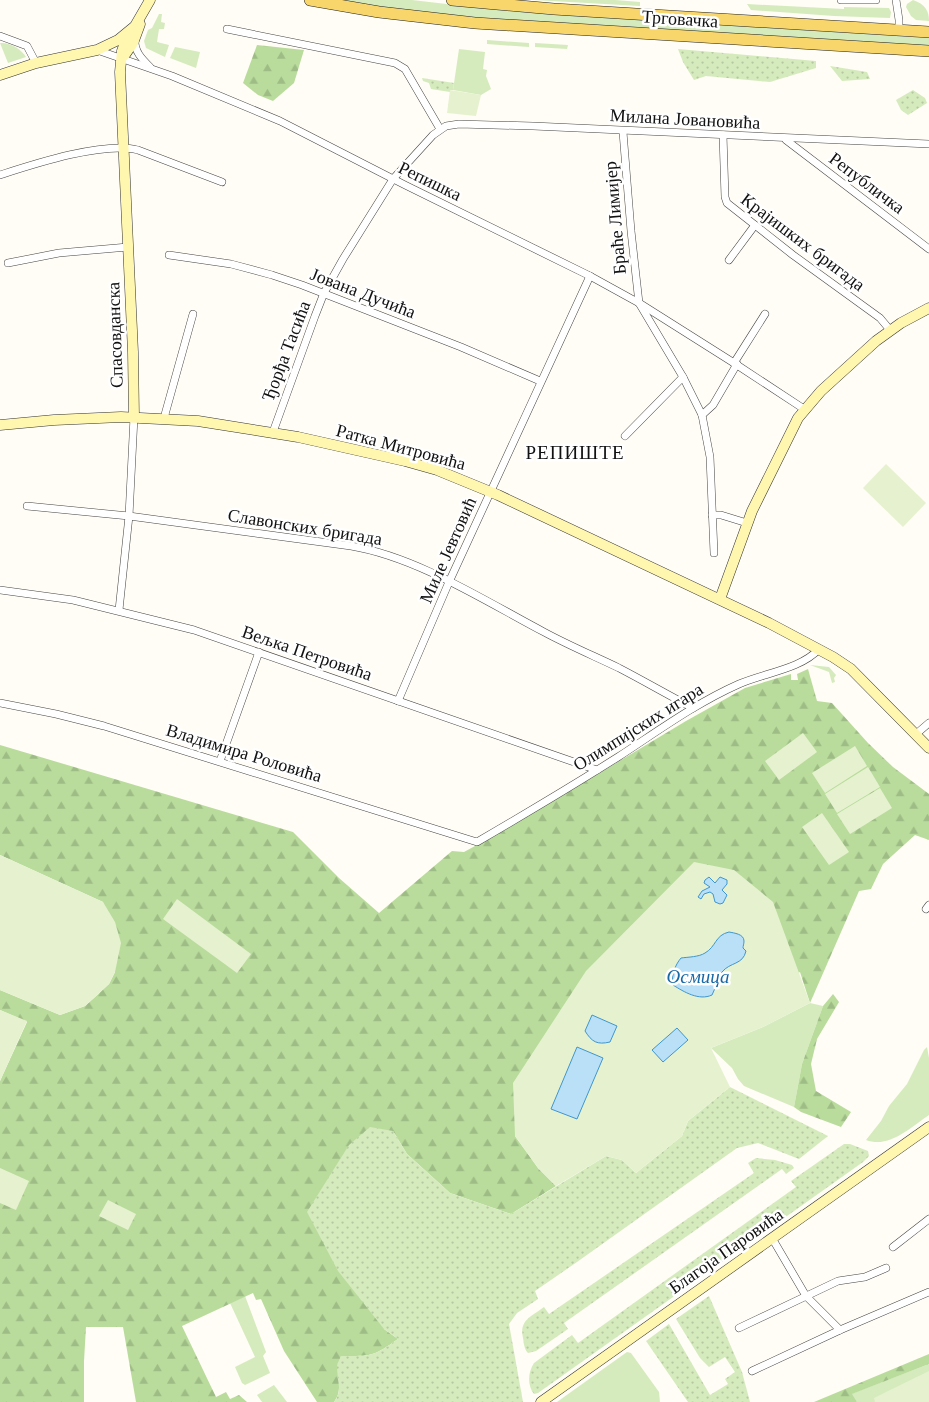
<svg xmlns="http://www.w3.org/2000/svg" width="929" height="1402" viewBox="0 0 929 1402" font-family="Georgia,serif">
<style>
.grass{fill:#d5ebbd}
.forest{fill:url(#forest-firs)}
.park{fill:url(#park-dots)}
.pitch{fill:#e6f2cf}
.water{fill:#b9e0f7;stroke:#3f96cf}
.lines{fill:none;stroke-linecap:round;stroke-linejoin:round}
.street-casing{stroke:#444;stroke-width:8}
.secondary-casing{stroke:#333;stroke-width:11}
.primary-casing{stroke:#222;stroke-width:12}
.street{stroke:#fff;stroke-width:7}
.secondary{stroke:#fff6b0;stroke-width:10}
.primary{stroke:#f9d66b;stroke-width:11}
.labels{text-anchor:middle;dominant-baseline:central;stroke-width:5;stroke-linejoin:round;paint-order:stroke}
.street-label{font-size:18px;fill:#111;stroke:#fff}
.neighbourhood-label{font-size:19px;letter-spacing:1px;fill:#111;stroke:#fff}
.water-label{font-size:19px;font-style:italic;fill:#1768a6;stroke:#fff}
</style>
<defs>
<pattern id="forest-firs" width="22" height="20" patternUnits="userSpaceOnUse" patternTransform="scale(1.25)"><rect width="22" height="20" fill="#b9dc9c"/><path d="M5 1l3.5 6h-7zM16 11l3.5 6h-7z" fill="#9ebc85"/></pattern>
<pattern id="park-dots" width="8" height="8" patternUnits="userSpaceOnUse" patternTransform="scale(1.25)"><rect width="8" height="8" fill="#d5ebbd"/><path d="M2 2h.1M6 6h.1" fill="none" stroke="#b6c8a1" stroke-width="1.8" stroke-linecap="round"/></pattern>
</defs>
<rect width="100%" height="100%" fill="#fffdf5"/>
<g class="grass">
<polygon points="338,0 412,0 507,11 929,38 929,46 500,20 387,8"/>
<polygon points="534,0 615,0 640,2 640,6"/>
<path d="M913,0C925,4 929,11 929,21L916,20L911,16L906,7L907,4Z"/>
<polygon points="747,4 844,9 844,7 889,8 891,12 890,18 834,16 751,10"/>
<polygon points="159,14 162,14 161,22 165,23 164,29 159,29 157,42 169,45 165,57 146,48 144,41 148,30 152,28"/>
<polygon points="487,40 529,43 529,47 487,44"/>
<path d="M0,43C10,42 21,49 26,57L8,63Z"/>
<polygon points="535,43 568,45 567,49 535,47"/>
<polygon points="175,47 200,52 196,68 170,58"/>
<polygon points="459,49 485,52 483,69 487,70 486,76 491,89 481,95 453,90"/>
<polygon points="810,665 829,667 836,675 834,678 835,682 832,683 829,672"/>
<polygon points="810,1003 823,1006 802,1064 794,1107 744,1086 738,1079 732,1068 711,1048 763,1027"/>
<path d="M927,1047L929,1058V1115C911,1127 889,1149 866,1140L881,1121L889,1106L907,1084L924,1050Z"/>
<polygon points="245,1296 266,1352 263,1356 270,1373 245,1385 242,1383 235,1367 255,1357 230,1303"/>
<polygon points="627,1352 631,1353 659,1392 660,1402 557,1402"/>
<polygon points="929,1364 929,1402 857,1402 851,1394"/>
<polygon points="274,1385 287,1402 262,1402 257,1395"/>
</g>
<g class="forest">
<polygon points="257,45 304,50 294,83 273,101 258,95 243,83"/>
<path d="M808,669L817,701L832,703L868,743L893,767L929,794V840L915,835L883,864L871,889L859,891L810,1003L800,972L515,1136L538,1168L556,1186L511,1214L450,1193L407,1154L393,1131L384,1329L398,1339C373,1357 371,1356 341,1356C340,1361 338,1368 338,1373C339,1384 341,1393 334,1402H317L284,1351L261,1299L256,1300L253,1293L182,1326L216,1397L226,1392L230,1399L239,1395L247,1402H136L123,1327H86L84,1361V1402H0V1081L27,1022L0,1010V990L60,1015L85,1006L94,998L109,984L115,972L103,902L0,855V745L293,832L339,878L379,913L452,851L464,852L508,828L686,721L745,688L791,674V680H798L797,674Z"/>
<polygon points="833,994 839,1002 817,1039 811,1064 816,1091 851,1112 841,1127 801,1112 794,1107 802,1064 823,1006"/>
<polygon points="929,1354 929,1364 852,1394 857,1402 814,1402"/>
</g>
<g class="park">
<polygon points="678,49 816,61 816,68 770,82 706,76 694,80 683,62"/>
<polygon points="830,66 867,72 870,79 842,81"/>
<polygon points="422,78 454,83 453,90 450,90 450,92 431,89 429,83 423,81"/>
<polygon points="913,90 925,98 927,103 908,115 901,110 896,100"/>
<path d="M730,1087L828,1136L799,1159L758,1143L737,1148L577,1262L535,1291L538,1299L517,1313L509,1324L523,1402H334C343,1391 337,1380 337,1367C337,1363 340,1359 341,1356C371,1356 373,1357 398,1339L384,1329L338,1271L307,1212L349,1145L370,1127L393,1131L407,1154L450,1193L511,1214L606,1156L622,1160L636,1173L682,1136L688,1121Z"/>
<path d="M844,1144H850L868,1151L869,1156L863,1162L538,1393L534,1394C527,1385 528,1372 534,1363L572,1335L578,1343L796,1187L791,1181Z"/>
<path d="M756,1158L775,1160L792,1165L794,1168L786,1174L782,1169L564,1323L568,1329L536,1351L528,1353C524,1349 524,1343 523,1338C519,1320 531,1317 544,1307L549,1314L754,1173L748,1163Z"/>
<polygon points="709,1296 742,1372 750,1402 688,1402 646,1341 669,1324 710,1395 728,1384 725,1379 735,1372 725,1357 709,1367 700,1358 676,1319"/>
</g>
<g class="pitch">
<polygon points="450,90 481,95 476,116 447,113"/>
<polygon points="886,464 926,503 903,527 863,488"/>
<polygon points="803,733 817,752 779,780 765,761"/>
<polygon points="855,746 867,766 825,793 812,773"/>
<polygon points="868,767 880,787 837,813 825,794"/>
<polygon points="880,788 892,808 850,834 837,814"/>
<polygon points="822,813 849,852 829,865 802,827"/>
<polygon points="0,855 103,902 115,922 121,943 115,972 109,984 85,1006 60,1015 0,990"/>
<polygon points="694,862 734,870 773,902 810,1003 763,1027 711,1048 730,1087 688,1121 682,1136 636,1173 622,1160 606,1156 556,1186 538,1168 515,1136 513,1083 586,971"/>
<polygon points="177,899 251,954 237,973 163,919"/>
<polygon points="0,1010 27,1021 0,1081"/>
<polygon points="0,1168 29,1181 16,1210 0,1203"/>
<polygon points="108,1200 136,1214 128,1230 99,1216"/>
<polygon points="929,1371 929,1402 875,1402 874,1398"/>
</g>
<g class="water">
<polygon points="709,877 715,883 720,877 727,880 727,884 722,890 727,895 723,903 720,904 715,902 713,894 710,892 704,894 701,899 698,897 702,891 710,887 704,883 705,880"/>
<path d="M729,932C734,933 744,934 744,941C744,944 743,946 743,948L746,951C743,965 730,962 722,972C717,978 716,988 712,995C699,1001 684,992 673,985C671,976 675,965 681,958C688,957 699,957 705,953C716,947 715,935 729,932Z"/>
<path d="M592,1015L617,1026L610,1042C597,1045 592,1042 585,1031Z"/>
<polygon points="677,1028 688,1040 663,1062 652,1050"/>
<polygon points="577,1047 603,1058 577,1119 551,1109"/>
</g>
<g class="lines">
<g class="street-casing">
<g id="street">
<polyline points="841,0 876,0"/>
<polyline points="896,0 899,20 899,30"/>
<polyline points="227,29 395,63 405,69 440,129"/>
<polyline points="0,36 27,46 36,63"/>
<path d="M135,40C134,51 142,59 150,67"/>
<polyline points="97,50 172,76 280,121 405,185 590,276 639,303 734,363 804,409"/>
<polyline points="623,132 631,231 639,303 683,377 702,415 710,457 714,553"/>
<polyline points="723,135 725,197 727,203 793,255 880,318 890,330"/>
<polyline points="786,140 929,249"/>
<path d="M0,175C34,164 104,141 138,150L222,182"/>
<polyline points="169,255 231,264 272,275 302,285 461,347 540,381"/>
<polyline points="729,260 755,225"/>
<polyline points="8,263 59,253 128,247"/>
<polyline points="734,363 765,314"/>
<polyline points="702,415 713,405 737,364"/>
<polyline points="164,418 193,314"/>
<polyline points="273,432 315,316 324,293 343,259 393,179 433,135 446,126 459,124 533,126 929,144"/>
<polyline points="625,436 683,377"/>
<path d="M27,506L129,516L351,546C417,557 485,601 544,632C568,645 594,656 619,668C644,681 668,695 693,708"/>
<polyline points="712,515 721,515 747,523"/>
<polyline points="0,590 73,600 194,630 597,770"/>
<polyline points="119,610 129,516 134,417"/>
<polyline points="398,701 449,582 590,276"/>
<path d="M0,703L56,714L104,726L477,842C525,814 572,786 618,757C658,731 696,703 739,684C764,673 801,669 819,649"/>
<polyline points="915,735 929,723"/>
<polyline points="220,761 259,652"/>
<polyline points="926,909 929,905"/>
<polyline points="772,1238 806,1296 840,1330"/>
<polyline points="893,1247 929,1219"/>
<polyline points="739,1328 838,1281 865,1277 886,1268"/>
<polyline points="752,1371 840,1330 929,1292"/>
</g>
</g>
<g class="secondary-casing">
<g id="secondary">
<polyline points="129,32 122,51 120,72 133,352 134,417"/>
<polyline points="124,56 133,43 140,24"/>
<polyline points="0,75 36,63 97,50 118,40 135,26 150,0"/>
<polyline points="0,425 54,420 121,417 198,421 298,437 405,461 437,470 498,495 769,623 833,657 851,669 929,748"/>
<polyline points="720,599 752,511 798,418 821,391 876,341 901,323 929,308"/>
<polyline points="541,1402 929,1127"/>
</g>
</g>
<g class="primary-casing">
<g id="primary">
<polyline points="310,0 379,12 475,23 929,51"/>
<polyline points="452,0 554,9 929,32"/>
</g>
</g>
<use href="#street" class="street"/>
<use href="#secondary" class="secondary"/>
<use href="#primary" class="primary"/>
</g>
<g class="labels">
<g class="street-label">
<text transform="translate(680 19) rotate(4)">Трговачка</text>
<text transform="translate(685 119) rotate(3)">Милана Јовановића</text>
<text transform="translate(430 181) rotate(26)">Репишка</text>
<text transform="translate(867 183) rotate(37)">Републичка</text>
<text transform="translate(615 218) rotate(-95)">Браће Лимијер</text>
<text transform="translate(803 242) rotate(37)">Крајишких бригада</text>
<text transform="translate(363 293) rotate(21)">Јована Дучића</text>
<text transform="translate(115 335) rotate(-92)">Спасовданска</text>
<text transform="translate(286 351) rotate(-69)">Ђорђа Тасића</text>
<text transform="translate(401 447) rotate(15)">Ратка Митровића</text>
<text transform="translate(305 527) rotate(9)">Славонских бригада</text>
<text transform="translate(448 550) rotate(-66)">Миле Јевтовић</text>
<text transform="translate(307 653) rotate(19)">Вељка Петровића</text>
<text transform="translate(638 727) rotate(-32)">Олимпијских игара</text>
<text transform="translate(244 753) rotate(17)">Владимира Роловића</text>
<text transform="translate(726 1251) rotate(-35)">Благоја Паровића</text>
</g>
<g class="neighbourhood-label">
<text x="575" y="452">РЕПИШТЕ</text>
</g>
<g class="water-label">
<text x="698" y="976">Осмица</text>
</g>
</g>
</svg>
